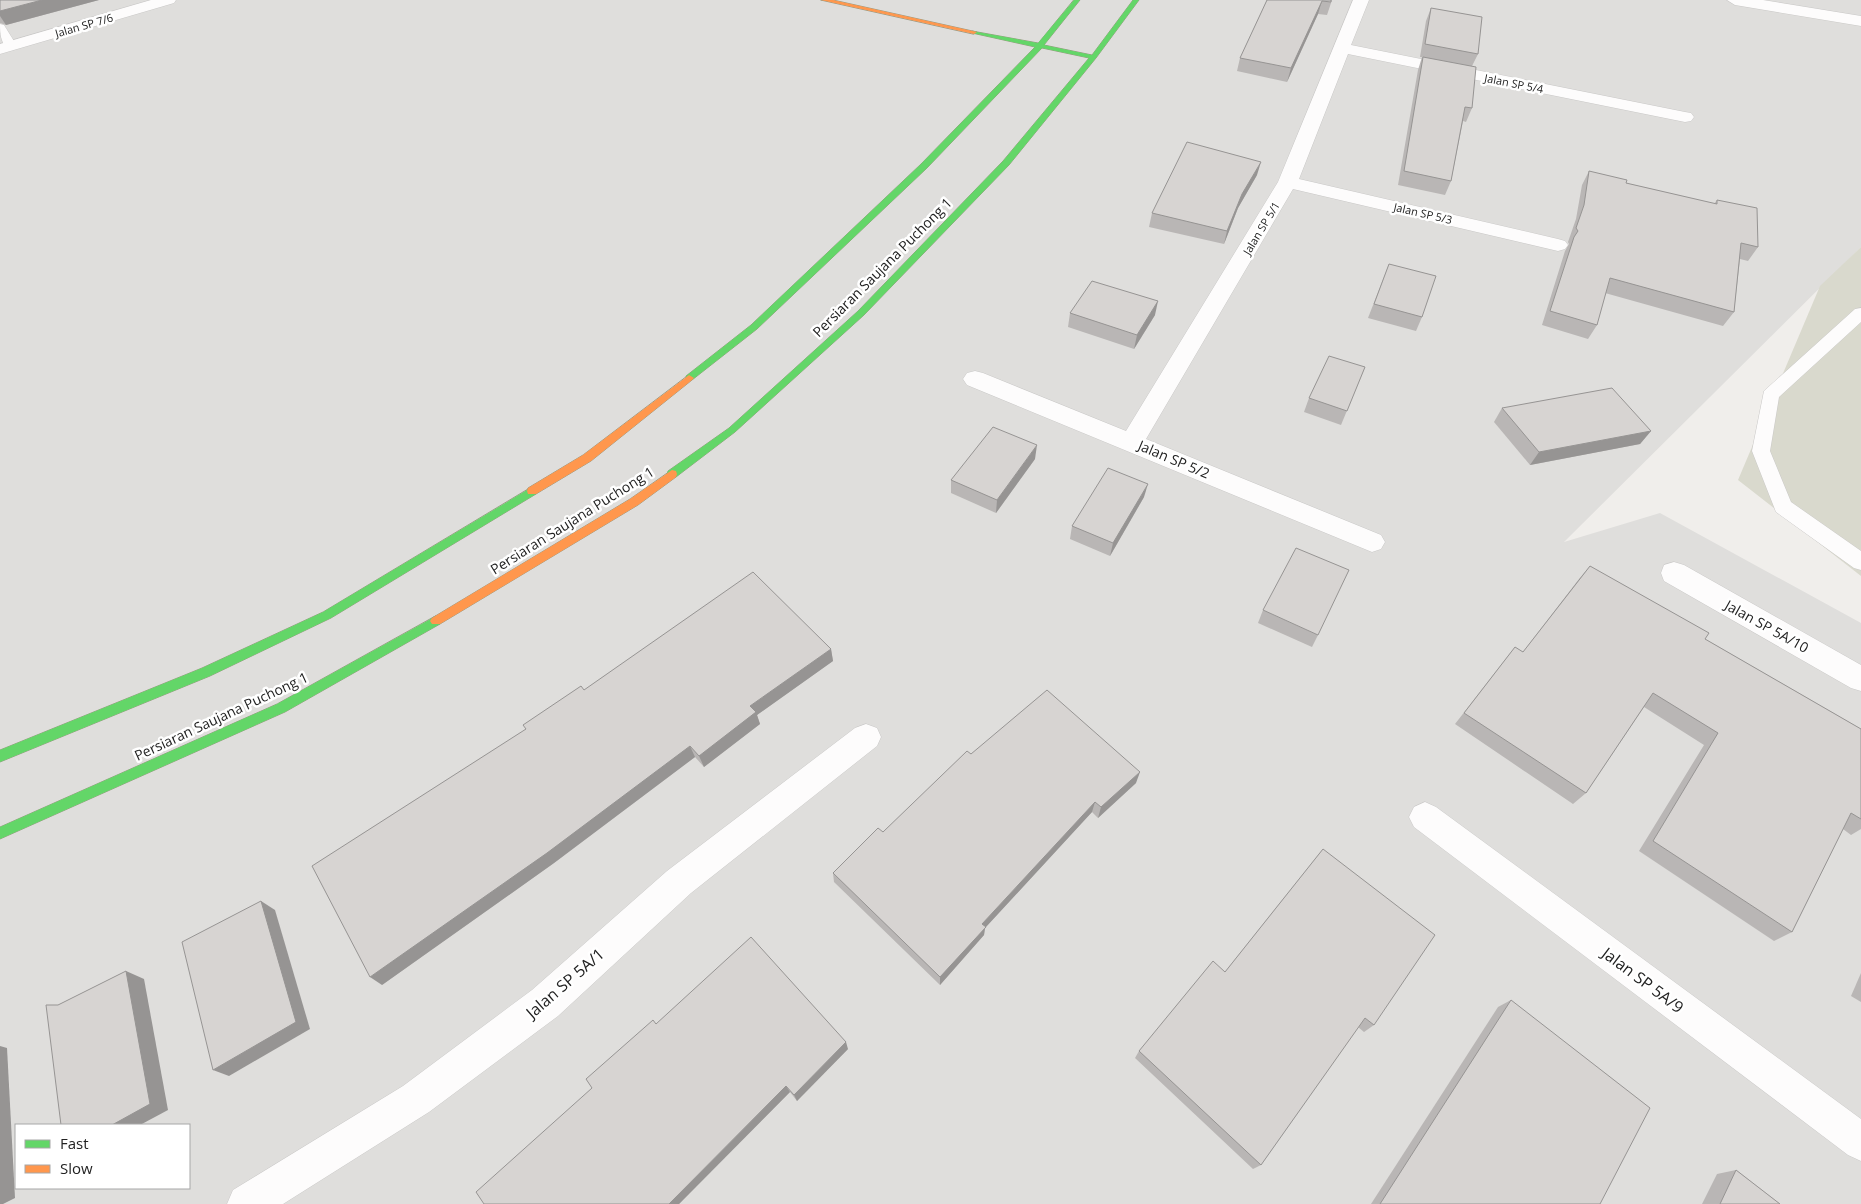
<svg xmlns="http://www.w3.org/2000/svg" width="1861" height="1204" viewBox="0 0 1861 1204" font-family="'Open Sans',sans-serif">
<style>
.residential{fill:#dfdedc;fill-rule:evenodd}
.construction{fill:#d9d9cd}
.lines{fill:none;stroke-linecap:round;stroke-linejoin:round}
.lane-casing{stroke:#c9c8c7;stroke-width:1}
.street-casing{stroke:#c9c8c7;stroke-width:1}
.fast-casing{stroke:#999a82;stroke-width:1}
.slow-casing{stroke:#999a82;stroke-width:1}
.lane{fill:#fdfcfc;fill-rule:evenodd}
.street{fill:#fdfcfc;fill-rule:evenodd}
.fast{fill:#63d668;fill-rule:evenodd}
.slow{fill:#ff974d;fill-rule:evenodd}
.wall{fill:#b9b6b5}
.shaded-wall{fill:#969493}
.building{fill:#d7d4d2;stroke:#969493}
.labels{text-anchor:middle;dominant-baseline:central;stroke-width:5;stroke-linejoin:round;paint-order:stroke}
.far-street-label{font-size:11px;fill:#222;stroke:#fff}
.street-label{font-size:14px;fill:#222;stroke:#fff}
.near-street-label{font-size:16px;fill:#222;stroke:#fff}
</style>
<rect width="100%" height="100%" fill="#f0eeeb"/>
<path class="residential" d="M0,0H1861V247L1564,542L1660,513L1861,623V1204H0ZM16,1125H189V1188H16Z"/>
<polygon class="construction" points="1861,247 1861,576 1738,480 1820,286"/>
<g class="lines">
<g class="lane-casing">
<g id="lane">
<path d="M0,24L4,25L17,46L16,49H6C1,40 0,35 0,24Z"/>
<polygon points="1861,308 1861,322 1779,397 1770,451 1791,502 1861,551 1861,570 1854,568 1776,512 1752,451 1764,391 1855,309"/>
</g>
</g>
<g class="street-casing">
<g id="street">
<polygon points="151,0 176,0 174,3 0,54 0,44"/>
<polygon points="1353,0 1369,0 1351,45 1685,112 1691,113 1694,117 1691,121 1685,122 1348,54 1299,179 1558,239 1565,241 1568,245 1565,249 1558,251 1293,189 1146,439 1381,535 1385,542 1381,549 1372,552 967,385 963,379 967,373 975,371 983,373 1126,431 1278,182"/>
<polygon points="1727,0 1763,0 1861,16 1861,26 1735,5"/>
<polygon points="1674,562 1684,565 1861,665 1861,691 1851,688 1664,581 1661,573 1664,565"/>
<polygon points="866,724 877,728 881,737 877,746 691,893 558,1016 429,1112 283,1204 227,1204 233,1190 403,1086 532,990 667,871 855,728"/>
<polygon points="1425,802 1436,807 1861,1119 1861,1161 1848,1155 1414,827 1409,817 1414,807"/>
</g>
</g>
<g class="fast-casing">
<g id="fast">
<polygon points="1074,0 1080,0 1044,45 1092,55 1133,0 1139,0 1096,58 1009,165 864,315 735,432 676,477 668,477 667,474 668,471 729,428 858,311 1003,161 1089,58 1042,48 927,168 757,329 692,380 686,380 686,376 751,325 921,164 1035,47 972,33 972,31 1038,43"/>
<polygon points="532,487 537,491 536,494 331,618 210,676 0,762 0,750 202,668 323,612"/>
<polygon points="436,616 440,618 442,621 440,624 285,712 0,839 0,827 277,704"/>
</g>
</g>
<g class="slow-casing">
<g id="slow">
<polygon points="821,0 833,0 977,32 974,34"/>
<polygon points="689,375 694,378 692,380 591,461 536,494 528,494 527,491 528,488 583,455"/>
<polygon points="672,470 676,471 677,474 676,477 638,505 440,624 432,624 430,621 432,618 630,499"/>
</g>
</g>
<use href="#lane" class="lane"/>
<use href="#street" class="street"/>
<use href="#fast" class="fast"/>
<use href="#slow" class="slow"/>
</g>
<g class="wall">
<polygon points="0,0 99,0 6,25 0,23"/>
<polygon points="1267,0 1332,0 1327,15 1318,14 1287,82 1237,71 1240,58"/>
<polygon points="1431,8 1478,54 1472,66 1472,108 1466,122 1463,121 1451,181 1445,195 1398,185 1418,70 1422,57 1420,57 1426,21"/>
<polygon points="1589,171 1626,183 1714,204 1717,200 1758,247 1748,261 1740,259 1734,312 1723,326 1605,293 1597,325 1588,339 1542,325 1565,251 1569,244 1568,242 1576,219 1582,185"/>
<polygon points="1257,175 1238,208 1224,244 1149,227 1152,213"/>
<polygon points="1389,264 1422,317 1416,331 1368,318"/>
<polygon points="1070,313 1155,315 1134,349 1068,327"/>
<polygon points="1365,367 1341,425 1304,412 1309,398"/>
<polygon points="1502,408 1651,431 1640,444 1530,465 1494,422"/>
<polygon points="1035,459 996,513 951,493 951,480"/>
<polygon points="1144,497 1110,556 1070,539 1072,526"/>
<polygon points="1590,566 1705,639 1861,729 1861,829 1851,835 1843,829 1792,932 1774,941 1639,851 1704,745 1644,707 1586,793 1573,804 1455,724 1515,647 1523,652 1579,579"/>
<polygon points="1263,610 1318,635 1312,647 1258,623"/>
<polygon points="831,649 833,661 757,715 760,724 704,767 695,757 554,863 382,985 526,729 584,690"/>
<polygon points="971,754 1136,783 1098,818 1092,812 985,928 984,935 940,985 834,882 833,873 883,832"/>
<polygon points="1323,849 1374,1025 1364,1032 1358,1027 1261,1165 1253,1169 1135,1058 1139,1051 1225,972"/>
<polygon points="1861,973 1861,1002 1851,996"/>
<polygon points="1511,1000 1600,1204 1371,1204 1498,1007"/>
<polygon points="656,1023 848,1049 797,1101 790,1092 679,1204 484,1204"/>
<polygon points="1736,1170 1780,1204 1702,1204 1717,1174"/>
</g>
<g class="shaded-wall">
<polygon points="42,0 99,0 6,25 0,16 0,11"/>
<polygon points="1322,1 1318,14 1287,82 1291,68"/>
<polygon points="1261,162 1257,175 1238,208 1224,244 1227,231 1242,194"/>
<polygon points="1158,301 1155,315 1134,349 1137,335"/>
<polygon points="1651,431 1640,444 1530,465 1539,452"/>
<polygon points="1037,445 1035,459 996,513 997,500"/>
<polygon points="1148,484 1144,497 1110,556 1113,543"/>
<polygon points="831,649 833,661 757,715 760,724 704,767 699,756 750,706"/>
<polygon points="690,746 695,757 554,863 382,985 370,977"/>
<polygon points="1140,772 1136,783 1098,818 1101,807"/>
<polygon points="1095,802 1092,812 985,928 984,935 940,985 940,977 982,924"/>
<polygon points="261,901 275,910 310,1029 229,1076 213,1070"/>
<polygon points="126,971 144,979 168,1110 140,1125 112,1125"/>
<polygon points="846,1042 848,1049 797,1101 794,1095"/>
<polygon points="0,1046 7,1048 15,1198 3,1204 0,1204"/>
<polygon points="786,1086 790,1092 679,1204 669,1204"/>
</g>
<g class="building">
<polygon points="0,0 42,0 0,11"/>
<polygon points="1267,0 1331,0 1331,2 1322,1 1291,68 1240,58"/>
<polygon points="1431,8 1482,17 1478,54 1425,44"/>
<polygon points="1423,57 1476,67 1472,108 1465,107 1451,181 1404,171"/>
<polygon points="1187,142 1261,162 1242,194 1227,231 1152,213"/>
<polygon points="1589,171 1627,180 1626,183 1717,204 1717,200 1757,208 1758,247 1741,243 1734,312 1610,278 1597,325 1550,311 1574,237 1578,231 1576,228 1584,205"/>
<polygon points="1389,264 1436,276 1422,317 1374,304"/>
<polygon points="1092,281 1158,301 1137,335 1070,313"/>
<polygon points="1329,356 1365,367 1347,411 1309,398"/>
<polygon points="1612,388 1651,431 1539,452 1502,408"/>
<polygon points="993,427 1037,445 997,500 951,480"/>
<polygon points="1108,468 1148,484 1113,543 1072,526"/>
<polygon points="1296,548 1349,570 1318,635 1263,610"/>
<polygon points="1590,566 1709,633 1705,639 1861,729 1861,819 1851,813 1792,932 1653,841 1718,733 1653,693 1586,793 1464,713 1515,647 1523,652"/>
<polygon points="753,572 831,649 750,706 756,712 699,756 690,746 547,853 370,977 312,866 526,729 523,725 581,686 584,690"/>
<polygon points="1047,690 1140,772 1101,807 1095,802 982,924 986,927 940,977 833,873 878,828 883,832 967,751 971,754"/>
<polygon points="1323,849 1435,935 1374,1025 1365,1018 1261,1165 1139,1051 1213,961 1225,972"/>
<polygon points="261,901 296,1022 213,1070 182,942"/>
<polygon points="751,937 846,1042 794,1095 786,1086 669,1204 484,1204 476,1192 592,1088 586,1079 653,1020 656,1024"/>
<polygon points="126,971 150,1104 112,1125 61,1125 46,1005 58,1005"/>
<polygon points="1511,1000 1650,1108 1600,1204 1380,1204"/>
<polygon points="1736,1170 1780,1204 1720,1204"/>
</g>
<g class="labels">
<g class="far-street-label">
<text transform="translate(84 25) rotate(-16)">Jalan SP 7/6</text>
<text transform="translate(1514 83) rotate(11)">Jalan SP 5/4</text>
<text transform="translate(1423 213) rotate(13)">Jalan SP 5/3</text>
<text transform="translate(1261 228) rotate(-59)">Jalan SP 5/1</text>
</g>
<g class="street-label">
<text transform="translate(882 267) rotate(-45)">Persiaran Saujana Puchong 1</text>
<text transform="translate(1174 459) rotate(23)">Jalan SP 5/2</text>
<text transform="translate(572 520) rotate(-32)">Persiaran Saujana Puchong 1</text>
<text transform="translate(1767 626) rotate(29)">Jalan SP 5A/10</text>
<text transform="translate(221 716) rotate(-25)">Persiaran Saujana Puchong 1</text>
</g>
<g class="near-street-label">
<text transform="translate(1643 980) rotate(37)">Jalan SP 5A/9</text>
<text transform="translate(565 983) rotate(-41)">Jalan SP 5A/1</text>
</g>
</g>
<rect x="15" y="1124" width="175" height="65" fill="#ffffff" stroke="#a7a7a7"/>
<rect x="25" y="1140" width="25" height="8" fill="#63d668" stroke="#a7a7a7"/>
<text x="60" y="1149" font-size="15" fill="#222222">Fast</text>
<rect x="25" y="1165" width="25" height="8" fill="#ff974d" stroke="#a7a7a7"/>
<text x="60" y="1174" font-size="15" fill="#222222">Slow</text>
</svg>
